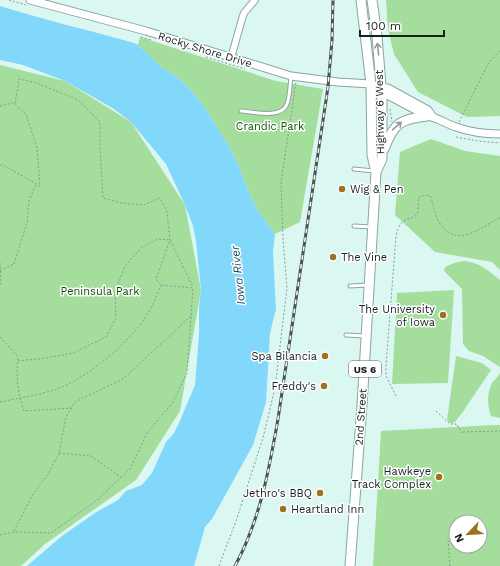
<svg xmlns="http://www.w3.org/2000/svg" width="500" height="566" viewBox="0 0 500 566" font-family="'Work Sans',sans-serif">
<style>
.green{fill:#a4dd9c;fill-rule:evenodd}
.water{fill:#82d8fb}
.lines{fill:none;stroke-linecap:round;stroke-linejoin:round}
.service-casing{stroke:#8ca5a1;stroke-width:5}
.minor-casing{stroke:#8ca5a1;stroke-width:8}
.tertiary-casing{stroke:#8ca5a1;stroke-width:9}
.primary-casing{stroke:#8ca5a1;stroke-width:11}
.path{stroke:#869a97;stroke-width:1;stroke-dasharray:2 2;stroke-linecap:butt}
.service{stroke:#fff;stroke-width:3}
.minor{stroke:#fff;stroke-width:6}
.tertiary{stroke:#fff;stroke-width:7}
.primary{stroke:#fff;stroke-width:9}
.rail-casing{stroke:#475553;stroke-width:3}
.rail{stroke:#fff;stroke-width:1.5;stroke-dasharray:4.5;stroke-linecap:butt}
.oneway{stroke:#969b9a}
.poi-dot{fill:#9d7121;stroke:#fff;stroke-width:1.5}
.labels{text-anchor:middle;dominant-baseline:central;stroke-width:3;stroke-linejoin:round;paint-order:stroke}
.shield{fill:#fff;stroke:#5c6362;stroke-width:1}
.shield-label{font-size:10px;font-weight:bold;fill:#16201f}
.street-label{font-size:11px;fill:#16201f;stroke:#fff}
.park-label{font-size:11px;fill:#105005;stroke:#fff}
.poi-label{font-size:11px;fill:#16201f;stroke:#fff;text-anchor:end}
.water-label{font-size:12px;font-style:italic;fill:#1e4e61;stroke:#fff}
</style>
<rect width="100%" height="100%" fill="#dbf7f2"/>
<g class="green">
<polygon points="386,0 500,0 500,116 467,117 418,92 394,54 388,29"/>
<polygon points="140,37 276,81 323,89 300,222 275,234 258,211 246,186 238,164 229,146 201,102 189,88 177,77 160,66 138,45"/>
<polygon points="0,65 65,81 131,122 185,205 201,290 180,411 136,480 45,544 21,566 0,566"/>
<polygon points="431,139 465,151 500,156 500,270 492,262 435,252 395,215 400,152"/>
<path d="M464,261C479,262 489,271 500,280V367L483,356L469,351L463,344L462,289L444,271L445,267L454,263Z"/>
<polygon points="454,290 448,383 392,384 397,293"/>
<polygon points="456,356 482,363 491,370 462,413 454,423 450,423 447,420"/>
<path d="M500,373V418L491,416C487,406 487,393 492,383C494,380 498,377 500,373Z"/>
<path d="M494,425H500V566H373L381,431ZM456,522H480V546H456Z"/>
</g>
<path class="water" d="M0,6C44,20 89,30 134,43L138,45L160,66L177,77L189,88L201,102L229,146L238,164L246,186L258,211L275,234L273,252L276,309L270,333L266,402L253,445L212,519L205,527L194,566H27L62,536L95,513L118,500L126,491L142,485L152,473L166,442L174,433L179,423L195,385L199,334V306L201,290L196,241L193,226L185,205L166,164L131,122L114,109L65,81L23,65L0,60Z"/>
<g class="lines">
<g class="service-casing">
<g id="service">
<path d="M241,111C253,112 282,119 287,104C290,96 290,85 291,76"/>
<polyline points="354,169 374,171"/>
<polyline points="354,226 372,227"/>
<polyline points="350,286 368,285"/>
<polyline points="346,335 364,336"/>
</g>
</g>
<g class="minor-casing">
<polyline id="minor" points="231,58 242,19 244,13 255,0"/>
</g>
<g class="tertiary-casing">
<g id="tertiary">
<polyline points="30,0 146,31 291,76 338,82 371,84 381,88 388,88 428,110 433,117"/>
<path d="M381,88L389,96L427,116C437,117 446,124 456,127C470,132 486,134 500,134"/>
</g>
</g>
<g class="primary-casing">
<g id="primary">
<polyline points="372,0 377,36 382,98 382,159 376,172"/>
<path d="M384,149C394,123 400,119 427,116"/>
<polyline points="350,566 362,405 376,172 372,155 371,84 361,0"/>
</g>
</g>
<g class="path">
<polyline points="9,0 26,5"/>
<polyline points="141,37 151,40"/>
<polyline points="206,57 245,69"/>
<polyline points="0,106 13,103 26,114 37,148 40,186 3,165 0,165"/>
<polyline points="390,109 392,122"/>
<polyline points="459,122 488,64 500,51"/>
<polyline points="456,137 478,141 500,143"/>
<polyline points="0,263 1,283 0,285"/>
<polyline points="0,271 14,264 27,223 29,201 36,184"/>
<path d="M0,337L18,357C16,376 17,392 24,411L72,408"/>
<polyline points="18,361 46,358 73,353 106,337 116,318 115,292 125,266 142,247 158,239 170,240 193,287"/>
<path d="M396,396L386,376V365L396,236C401,213 412,222 417,214C419,209 418,202 419,197L425,195L430,196C434,204 434,213 438,220C455,251 479,228 500,218"/>
<path d="M0,402C19,398 39,395 57,389C87,378 126,345 145,318C152,308 156,297 161,285"/>
<polyline points="436,411 450,424 456,424 456,426 458,426 462,433"/>
<polyline points="463,432 500,431"/>
<polyline points="59,453 91,456 121,477"/>
<polyline points="14,531 33,494 48,474 59,453 66,417 75,402 123,379 191,316"/>
<polyline points="0,535 13,532 51,533 97,500 130,469 147,433 173,402 187,373 193,288 161,285 156,279 170,240 167,212 160,198 144,205 121,203 103,198 100,148 100,122 78,100 37,83 19,79 15,105"/>
<polyline points="219,566 236,521 263,438 275,388 287,288 283,239 281,183 296,82"/>
<polyline points="450,566 448,540 456,536"/>
</g>
<use href="#service" class="service"/>
<use href="#minor" class="minor"/>
<use href="#tertiary" class="tertiary"/>
<use href="#primary" class="primary"/>
<g class="rail-casing">
<path id="rail" d="M235,566C260,520 269,470 278,419L328,87L332,40L333,0"/>
</g>
<use href="#rail" class="rail"/>
</g>
<defs><path id="oneway-shaft" d="M-6 0H5M1.5-3L5.5 0L1.5 3" fill="none" stroke-width="1.6" stroke-linecap="round" stroke-linejoin="round"/></defs>
<g class="oneway">
<use href="#oneway-shaft" transform="translate(378 49) rotate(-96)"/>
<use href="#oneway-shaft" transform="translate(397 126) rotate(-41)"/>
</g>
<g class="poi-dot">
<circle cx="342" cy="189" r="4"/>
<circle cx="333" cy="257" r="4"/>
<circle cx="443" cy="315" r="4"/>
<circle cx="325" cy="356" r="4"/>
<circle cx="324" cy="386" r="4"/>
<circle cx="439" cy="477" r="4"/>
<circle cx="320" cy="493" r="4"/>
<circle cx="283" cy="509" r="4"/>
</g>
<g class="labels">
<rect class="shield" x="349" y="361" width="32" height="16" rx="3"/>
<g class="shield-label">
<text x="365" y="369">US 6</text>
</g>
<g class="street-label">
<text transform="translate(205 50) rotate(17)">Rocky Shore Drive</text>
<text transform="translate(380 112) rotate(-91)">Highway 6 West</text>
<text transform="translate(361 417) rotate(-86)">2nd Street</text>
</g>
<g class="park-label">
<text x="270" y="126">Crandic Park</text>
<text x="100" y="291">Peninsula Park</text>
</g>
<g class="poi-label">
<text x="350" y="189" text-anchor="start">Wig &amp; Pen</text>
<text x="341" y="257" text-anchor="start">The Vine</text>
<text x="435" y="309">The University<tspan x="435" dy="13">of Iowa</tspan></text>
<text x="317" y="356">Spa Bilancia</text>
<text x="316" y="386">Freddy's</text>
<text x="431" y="471">Hawkeye<tspan x="431" dy="13">Track Complex</tspan></text>
<text x="312" y="493">Jethro's BBQ</text>
<text x="291" y="509" text-anchor="start">Heartland Inn</text>
</g>
<g class="water-label">
<text transform="translate(238 275) rotate(-96)">Iowa River</text>
</g>
</g>
<g transform="translate(468 534) rotate(245)"><circle r="19" fill="#ffffff" stroke="#a2a6a5"/>
<path d="M0-3L7 15L0 10L-7 15Z" fill="#9d7121"/>
<text y="-6" font-size="11" font-weight="bold" text-anchor="middle" fill="#16201f">N</text>
</g>
<path d="M360 30v6h84v-6" fill="none" stroke="#16201f" stroke-width="2"/>
<text x="366" y="30" font-size="12" fill="#16201f" stroke="#ffffff" stroke-width="3" paint-order="stroke">100 m</text>
</svg>
